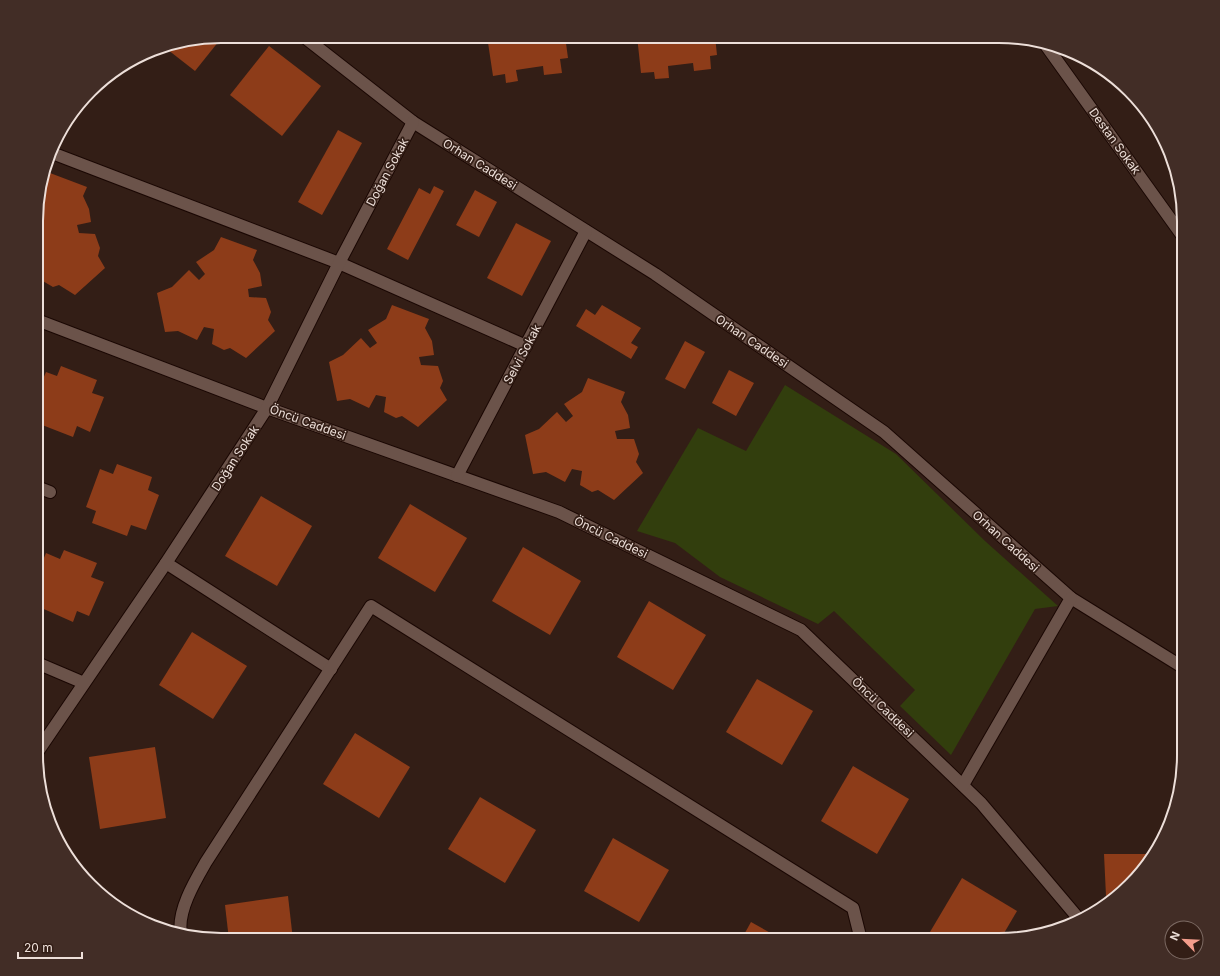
<svg xmlns="http://www.w3.org/2000/svg" width="1220" height="976" viewBox="0 0 1220 976" font-family="Inter,sans-serif">
<style>
.green{fill:#323e0d}
.building{fill:#8d3c19}
.lines{fill:none;stroke-linecap:round;stroke-linejoin:round}
.minor-casing{stroke:#1a0703;stroke-width:14}
.minor{stroke:#6b534a;stroke-width:12}
.labels{text-anchor:middle;dominant-baseline:central;stroke-width:3.5;stroke-linejoin:round;paint-order:stroke}
.street-label{font-size:12px;fill:#eddfd9;stroke:#331e16}
.rim{fill:none;stroke:#eddfd9;stroke-width:2}
</style>
<rect width="100%" height="100%" fill="#331e16"/>
<polygon class="green" points="785,385 896,454 985,541 1058,606 1035,609 951,755 900,706 915,690 834,611 818,624 720,577 675,543 637,531 698,428 746,451"/>
<g class="building">
<polygon points="221,36 223,36 195,71 163,46"/>
<polygon points="487,36 565,36 568,58 560,59 562,73 544,75 543,66 516,70 518,81 506,83 505,74 493,76"/>
<polygon points="637,36 715,36 717,55 710,56 711,69 694,71 693,63 668,66 669,78 655,79 654,72 641,73"/>
<polygon points="269,46 321,86 282,136 230,95"/>
<polygon points="338,130 362,143 322,215 298,202"/>
<polygon points="50,173 87,187 83,196 89,209 91,222 77,225 79,233 95,234 100,248 98,256 105,268 75,295 59,285 53,287 41,280 44,265 37,264 38,197 40,189 43,187"/>
<polygon points="434,186 444,191 408,260 387,249 419,188 430,194"/>
<polygon points="475,190 497,202 479,237 456,225"/>
<polygon points="516,223 551,241 522,296 487,278"/>
<polygon points="221,237 257,250 253,260 260,273 262,286 248,289 249,297 266,298 271,312 268,320 275,331 246,358 230,348 224,350 212,344 214,329 204,327 197,340 178,331 165,332 157,293 172,287 189,270 199,280 205,274 196,262 214,250"/>
<polygon points="392,305 429,319 425,328 432,341 434,355 419,357 421,365 438,366 443,381 440,388 447,400 418,427 402,416 396,418 384,412 386,397 376,395 369,408 350,399 337,401 329,362 343,355 361,338 370,348 377,343 368,330 386,319"/>
<polygon points="602,305 641,328 631,343 638,347 631,359 576,326 586,309 595,315"/>
<polygon points="685,341 705,352 685,389 665,379"/>
<polygon points="61,366 97,380 92,393 104,397 90,432 77,426 73,437 37,423 42,410 37,408 37,393 46,372 57,376"/>
<polygon points="729,370 754,383 736,416 712,403"/>
<polygon points="588,378 625,392 621,402 628,415 630,428 615,431 617,439 634,439 639,454 636,462 643,473 614,500 598,490 592,492 580,485 582,471 572,469 565,482 546,472 533,474 525,435 539,429 557,412 566,422 573,416 564,404 582,392"/>
<polygon points="117,464 152,477 148,490 159,495 146,530 131,525 127,536 92,523 96,511 86,507 100,469 113,474"/>
<polygon points="261,496 312,526 277,586 225,556"/>
<polygon points="410,504 467,538 435,592 378,558"/>
<polygon points="523,547 581,581 550,635 492,601"/>
<polygon points="64,550 97,563 91,577 104,582 89,616 77,611 73,622 37,606 40,595 37,593 37,575 46,553 60,559"/>
<polygon points="649,601 706,635 673,690 617,657"/>
<polygon points="192,632 247,666 213,719 159,685"/>
<polygon points="757,679 813,711 782,765 726,732"/>
<polygon points="355,733 410,767 379,818 323,784"/>
<polygon points="155,747 166,818 100,829 89,757"/>
<polygon points="853,766 909,799 877,854 821,821"/>
<polygon points="480,797 536,830 505,883 448,849"/>
<polygon points="613,838 669,870 639,922 584,891"/>
<polygon points="1160,841 1138,877 1112,895 1106,896 1104,854 1147,854"/>
<polygon points="962,878 1017,911 1000,940 944,940 930,932"/>
<polygon points="288,896 293,940 229,940 225,905"/>
<polygon points="751,922 783,940 741,940"/>
</g>
<g class="lines">
<g class="minor-casing">
<g id="minor">
<polyline points="303,36 413,122 655,274 884,432 1071,598 1184,668"/>
<polyline points="1045,44 1184,238"/>
<polyline points="52,153 339,263 526,346"/>
<polyline points="37,320 267,408 559,512 801,630 981,803 1079,919"/>
<polyline points="457,476 586,231"/>
<polyline points="37,487 50,492"/>
<polyline points="166,563 331,669"/>
<polyline points="37,663 84,683"/>
<polyline points="36,754 166,563 267,408 339,263 413,122"/>
<polyline points="963,785 1071,598"/>
<path d="M181,933C177,911 195,881 206,862L371,606L853,908L861,940"/>
</g>
</g>
<use href="#minor" class="minor"/>
</g>
<g class="labels">
<g class="street-label">
<text transform="translate(1115 141) rotate(54)">Destan Sokak</text>
<text transform="translate(480 164) rotate(32)">Orhan Caddesi</text>
<text transform="translate(387 172) rotate(-62)">Doğan Sokak</text>
<text transform="translate(752 341) rotate(34)">Orhan Caddesi</text>
<text transform="translate(522 354) rotate(-62)">Selvi Sokak</text>
<text transform="translate(308 422) rotate(20)">Öncü Caddesi</text>
<text transform="translate(235 458) rotate(-57)">Doğan Sokak</text>
<text transform="translate(611 537) rotate(26)">Öncü Caddesi</text>
<text transform="translate(1006 541) rotate(42)">Orhan Caddesi</text>
<text transform="translate(883 707) rotate(44)">Öncü Caddesi</text>
</g>
</g>
<path d="M0 0H1220V976H0ZM221 43H999A178 178 0 0 1 1177 221V755A178 178 0 0 1 999 933H221A178 178 0 0 1 43 755V221A178 178 0 0 1 221 43Z" fill="#422d26" fill-rule="evenodd"/>
<path class="rim" d="M221 43H999A178 178 0 0 1 1177 221V755A178 178 0 0 1 999 933H221A178 178 0 0 1 43 755V221A178 178 0 0 1 221 43Z"/>
<g transform="translate(1184 940) rotate(294)"><circle r="19" fill="#331e16" stroke="#7d6b64"/>
<path d="M0-3L7 15L0 10L-7 15Z" fill="#f49d8c"/>
<text y="-6" font-size="11" font-weight="bold" text-anchor="middle" fill="#eddfd9">N</text>
</g>
<path d="M18 952v6h64v-6" fill="none" stroke="#eddfd9" stroke-width="2"/>
<text x="24" y="952" font-size="12" fill="#eddfd9" stroke="#331e16" stroke-width="3" paint-order="stroke">20 m</text>
</svg>
